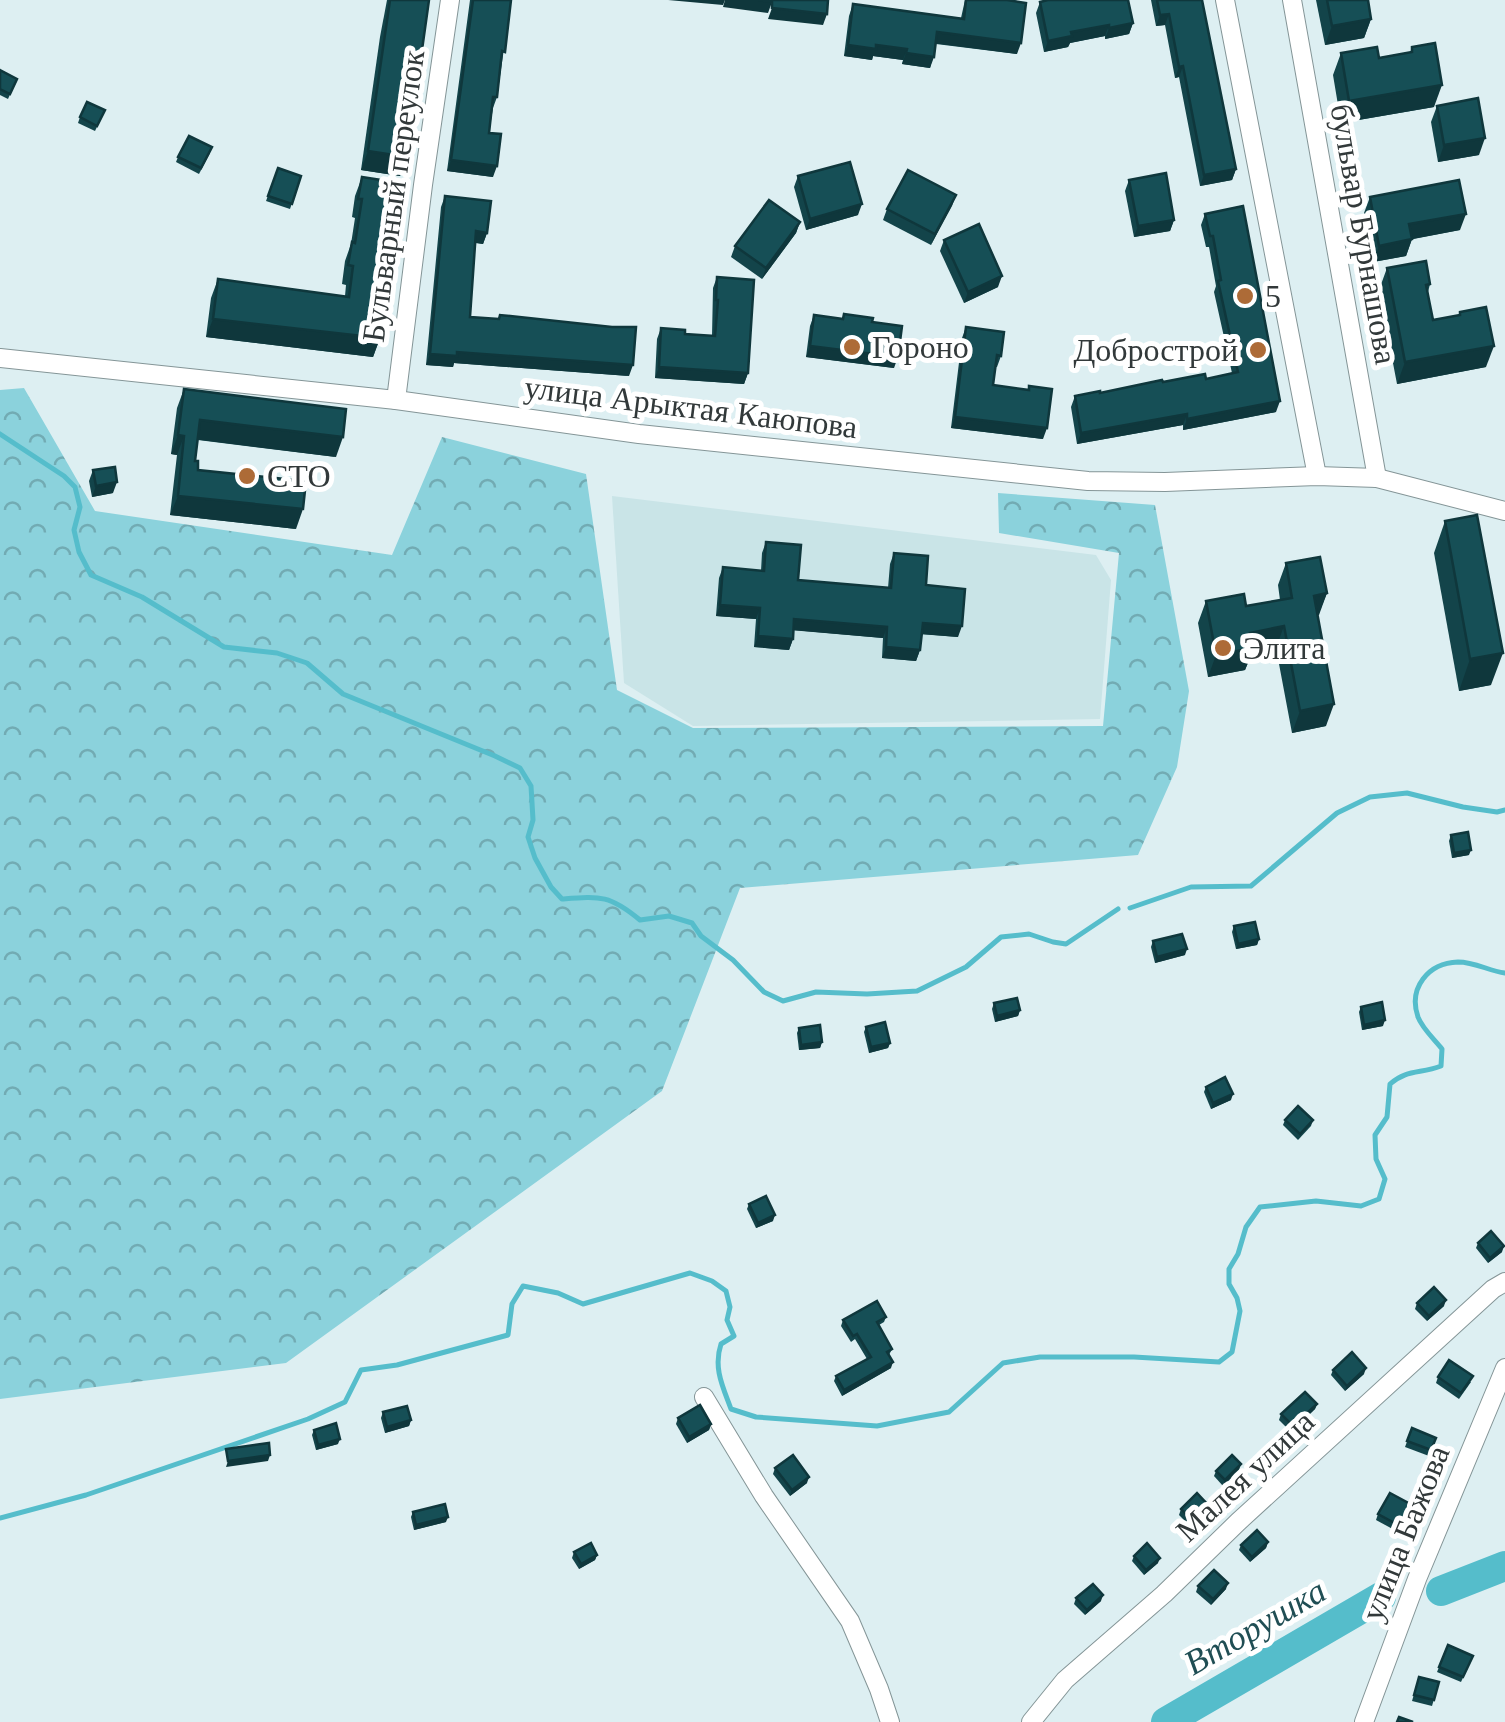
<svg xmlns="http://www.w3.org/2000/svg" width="1505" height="1722" viewBox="0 0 1505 1722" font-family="'Times New Roman',serif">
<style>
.built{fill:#c9e4e7}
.park{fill:url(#park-crowns)}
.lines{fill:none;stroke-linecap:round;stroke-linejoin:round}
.stream{stroke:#55bdcb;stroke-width:5}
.river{stroke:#55bdcb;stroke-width:30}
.street-casing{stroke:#849597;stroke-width:20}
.street{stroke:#fff;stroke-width:18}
.wall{fill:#13444a}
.shaded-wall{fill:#0f373c}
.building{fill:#164f56;stroke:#0f373c;stroke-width:2.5}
.poi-dot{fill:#ad6b37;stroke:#fff;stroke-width:4}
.labels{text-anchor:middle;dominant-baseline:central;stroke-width:10;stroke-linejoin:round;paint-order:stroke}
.street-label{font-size:32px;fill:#32393a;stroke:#fff}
.poi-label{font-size:32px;fill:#32393a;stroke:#fff;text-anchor:start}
.water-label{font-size:35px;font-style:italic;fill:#204e54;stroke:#fff}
</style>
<defs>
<pattern id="park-crowns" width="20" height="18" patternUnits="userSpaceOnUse" patternTransform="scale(2.5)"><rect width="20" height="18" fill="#8bd2dc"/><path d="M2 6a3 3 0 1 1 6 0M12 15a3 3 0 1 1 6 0" fill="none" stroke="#72abb3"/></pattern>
</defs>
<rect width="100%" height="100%" fill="#ddeff2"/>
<polygon class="built" points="612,496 1096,555 1111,580 1100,719 693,726 624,683"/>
<polygon class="park" points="24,388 95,511 392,555 442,437 586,474 617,690 693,728 1103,726 1119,553 999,533 998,493 1155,505 1189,691 1177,767 1138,855 740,888 662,1091 286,1363 0,1399 0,390"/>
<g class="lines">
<g class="stream">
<path d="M0,434L64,476L75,487L80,507L74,530L79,552L91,575L142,597L224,647L277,653L307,663L343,694L495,756L520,768L531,786L533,820L528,837L535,858L551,887L562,899C601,896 610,895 640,920L669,916L692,923L701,936L733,960L764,992L783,1001L816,992L867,994L917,991L966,967L1001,937L1029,934L1053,942L1066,944L1118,909"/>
<polyline points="1130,908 1191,887 1251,886 1337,813 1370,797 1407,793 1463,807 1497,812 1505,810"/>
<path d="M0,1518L86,1495L308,1419L345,1402L361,1370L397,1365L508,1335L512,1304L523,1286L558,1293L583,1304L690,1273L712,1281L726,1291L730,1307L727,1320L734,1336L721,1344C713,1368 723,1387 731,1409L756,1417L877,1426L949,1412L1003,1363L1040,1357H1134L1219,1362L1232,1352L1240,1311L1237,1298L1229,1284V1269L1238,1254L1246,1227L1260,1207L1316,1201L1361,1206L1379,1199L1385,1179L1376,1159L1375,1135L1387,1117L1390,1084C1407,1069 1420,1074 1441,1066L1442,1049C1434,1039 1422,1028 1418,1017C1408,988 1428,963 1458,962C1475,962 1489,971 1505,973"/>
</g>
<g class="river">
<polyline points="1441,1591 1505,1566"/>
<polyline points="1166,1722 1381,1597"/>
</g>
<g class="street-casing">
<g id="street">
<polyline points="1225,0 1317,476"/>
<polyline points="1292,0 1377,478"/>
<polyline points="0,358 396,400 639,434 1088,481 1165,482 1317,476 1377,478 1505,511"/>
<polyline points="396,400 423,185 450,0"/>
<polyline points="704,1397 764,1496 850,1621 879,1689 890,1722"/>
<polyline points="1031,1722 1065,1680 1164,1594 1238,1522 1493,1289 1505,1282"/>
<polyline points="1364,1722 1417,1579 1505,1368"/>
</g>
</g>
<use href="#street" class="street"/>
</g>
<g class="wall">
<polygon points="387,0 429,0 407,157 400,176 361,170 380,37"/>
<polygon points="470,0 511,0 497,97 493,108 489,133 493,177 447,171"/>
<polygon points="965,0 1007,0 1017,54 936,44 930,68 902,64 903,60 873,56 872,60 844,56 849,16 853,4 961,18"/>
<polygon points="1151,0 1202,0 1236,169 1232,180 1200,186 1179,77 1175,78 1165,25 1156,26"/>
<polygon points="1316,0 1368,0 1371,19 1364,38 1325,45"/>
<polygon points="1040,2 1133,23 1129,34 1105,39 1105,36 1070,43 1068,47 1044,52 1036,13"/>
<polygon points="1412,47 1434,107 1341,123 1333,75 1341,53 1379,58 1410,53"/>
<polygon points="0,70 17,79 8,99 0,95"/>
<polygon points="1437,106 1479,155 1438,162 1431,122"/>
<polygon points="105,110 95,131 78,123 80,117"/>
<polygon points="210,153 199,174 176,162 178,157"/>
<polygon points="278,168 301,176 290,209 266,201"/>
<polygon points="798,176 858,215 806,230 794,187"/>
<polygon points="362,177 384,289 380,338 373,357 206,337 211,298 218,279 345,296 346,285 342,284 345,261 351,244 355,218 352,217 355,196"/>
<polygon points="1129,180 1174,220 1170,231 1134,237 1125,191"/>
<polygon points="956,195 931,245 883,220 887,209"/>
<polygon points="445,196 487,233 483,244 475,243 470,317 629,376 454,363 453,367 426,365 441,207"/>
<polygon points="1370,197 1460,230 1412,239 1406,256 1373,262 1364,213"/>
<polygon points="1205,214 1276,412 1183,430 1183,425 1077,444 1071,407 1075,396 1100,393 1163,382 1206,379 1232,373 1214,292 1216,286 1209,247 1206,247 1201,225"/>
<polygon points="800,222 796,233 762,279 731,257 735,246"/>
<polygon points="944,240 998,287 964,303 940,251"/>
<polygon points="1387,268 1430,284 1428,292 1433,320 1459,315 1460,312 1486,367 1397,384 1379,290"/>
<polygon points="717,277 748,373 744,384 655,378 657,339 661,328 685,334 712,336 713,288"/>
<polygon points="844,314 872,322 894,368 806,357 810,326 814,315 842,319"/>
<polygon points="966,327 1001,356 997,367 995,367 993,385 1043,439 951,428 962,338"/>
<polygon points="184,389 336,457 198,440 195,461 198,470 296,529 170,515 177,455 171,454 177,408"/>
<polygon points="93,470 113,493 92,497 89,481"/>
<polygon points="1445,521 1491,685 1459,691 1434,553"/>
<polygon points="766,542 798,580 888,588 890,564 894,553 926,585 958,637 922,634 920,650 916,661 882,658 883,638 793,630 793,639 789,650 754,647 756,619 716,616 719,578 723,567 761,571 762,553"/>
<polygon points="1286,563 1327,593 1318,615 1326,726 1292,733 1276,648 1252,653 1245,670 1208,677 1198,623 1206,601 1246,606 1280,600 1278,585"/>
<polygon points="1451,835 1469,855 1452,858 1449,841"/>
<polygon points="1234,926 1259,939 1257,945 1236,949 1232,932"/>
<polygon points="1153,941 1185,955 1155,963 1151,947"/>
<polygon points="994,1003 1020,1010 1018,1016 995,1022 992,1009"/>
<polygon points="1361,1007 1383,1026 1362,1030 1359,1012"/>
<polygon points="866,1027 890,1043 888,1048 869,1053 864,1032"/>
<polygon points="799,1028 822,1042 820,1048 799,1050 797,1033"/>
<polygon points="1206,1087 1231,1100 1211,1109 1204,1092"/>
<polygon points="1285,1120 1313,1120 1311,1126 1298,1140 1283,1125"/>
<polygon points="749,1204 773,1221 756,1228 747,1209"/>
<polygon points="1478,1243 1502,1252 1488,1263 1476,1248"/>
<polygon points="1417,1303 1444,1306 1427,1321 1415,1309"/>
<polygon points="886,1317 884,1322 879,1325 892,1349 889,1355 891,1368 842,1396 834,1381 836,1376 867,1359 855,1339 851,1342 841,1326 843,1320"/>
<polygon points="1333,1370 1364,1374 1345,1391 1331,1375"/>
<polygon points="1438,1377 1471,1382 1459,1399 1436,1383"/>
<polygon points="1317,1404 1315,1409 1291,1432 1279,1420 1281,1414"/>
<polygon points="383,1412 411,1420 409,1426 385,1433 381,1418"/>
<polygon points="678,1418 711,1424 709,1430 687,1443 676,1424"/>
<polygon points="1412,1428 1436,1438 1429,1456 1405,1447"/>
<polygon points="314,1430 338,1444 316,1450 312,1435"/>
<polygon points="775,1468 807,1483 790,1496 773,1474"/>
<polygon points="1239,1470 1223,1486 1214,1476 1216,1471"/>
<polygon points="1414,1506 1400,1533 1376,1520 1378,1514"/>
<polygon points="1181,1509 1208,1512 1192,1528 1179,1515"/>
<polygon points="413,1512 446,1522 414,1530 411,1517"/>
<polygon points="1268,1542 1266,1548 1250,1562 1239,1550 1241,1545"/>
<polygon points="574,1552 597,1555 595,1560 579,1569 572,1558"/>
<polygon points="1134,1556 1158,1563 1144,1575 1132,1561"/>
<polygon points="1198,1586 1226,1589 1211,1605 1196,1592"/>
<polygon points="1076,1598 1101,1601 1085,1615 1074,1604"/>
<polygon points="1448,1645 1473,1656 1461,1682 1437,1672"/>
<polygon points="1419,1677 1439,1682 1432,1706 1412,1701"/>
</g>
<g class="shaded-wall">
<polygon points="668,0 725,0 723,5"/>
<polygon points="725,0 759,0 772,2 768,13 723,7"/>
<polygon points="772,8 827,14 823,25 768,19"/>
<polygon points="1169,14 1165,25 1156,26 1160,15"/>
<polygon points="1371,19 1364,38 1325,45 1332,26"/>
<polygon points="1133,23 1129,34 1105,39 1109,28"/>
<polygon points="1109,25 1105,36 1070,43 1068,47 1044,52 1048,41 1071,32"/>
<polygon points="937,32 1021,43 1017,54 933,43"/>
<polygon points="848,45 876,45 907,49 903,60 873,56 872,60 844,56"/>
<polygon points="906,53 934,57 930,68 902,64"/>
<polygon points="1183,66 1179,77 1175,78 1179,67"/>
<polygon points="1442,85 1434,107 1341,123 1349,101"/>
<polygon points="1485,138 1479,155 1438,162 1444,145"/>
<polygon points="368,151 407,157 400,176 361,170"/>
<polygon points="451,160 497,166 493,177 447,171"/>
<polygon points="1236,169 1232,180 1200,186 1204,175"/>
<polygon points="956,195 952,206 931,245 935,234"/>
<polygon points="862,204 858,215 806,230 810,219"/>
<polygon points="1466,214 1460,230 1403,241 1409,224"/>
<polygon points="1174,220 1170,231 1134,237 1138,226"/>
<polygon points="800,222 796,233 762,279 766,268"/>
<polygon points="476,231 487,233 483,244 472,242"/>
<polygon points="1412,239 1406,256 1373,262 1379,246"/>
<polygon points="1002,276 998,287 964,303 968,292"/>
<polygon points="213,319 380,338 373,357 206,337"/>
<polygon points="810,346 898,357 894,368 806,357"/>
<polygon points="1494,346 1486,367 1397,384 1405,362"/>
<polygon points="457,352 633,365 629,376 454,363 453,367 426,365 430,354"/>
<polygon points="659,367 748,373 744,384 655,378"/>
<polygon points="1280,401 1276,412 1183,430 1187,419"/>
<polygon points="1187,414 1183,425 1077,444 1081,433"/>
<polygon points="955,417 1047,428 1043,439 951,428"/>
<polygon points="200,420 343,437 336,457 193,439"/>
<polygon points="178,435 184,436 177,455 171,454"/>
<polygon points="117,482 113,493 92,497 96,486"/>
<polygon points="178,496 303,509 296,529 170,515"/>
<polygon points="1327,593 1319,615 1306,618 1314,596"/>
<polygon points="720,605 760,608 756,619 716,616"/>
<polygon points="794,619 887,627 883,638 790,630"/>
<polygon points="923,623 962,626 958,637 919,634"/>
<polygon points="1284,626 1276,648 1252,653 1245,670 1208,677 1216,655 1250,633"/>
<polygon points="758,636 793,639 789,650 754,647"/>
<polygon points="886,647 920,650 916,661 882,658"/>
<polygon points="1503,653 1491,685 1459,691 1470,659"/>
<polygon points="1334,704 1326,726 1292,733 1300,711"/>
<polygon points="1471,850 1469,855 1452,858 1454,853"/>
<polygon points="1259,939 1257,945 1236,949 1238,944"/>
<polygon points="1187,949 1185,955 1155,963 1157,957"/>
<polygon points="1020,1010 1018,1016 995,1022 997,1016"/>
<polygon points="1385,1020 1383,1026 1362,1030 1364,1025"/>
<polygon points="822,1042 820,1048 799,1050 801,1045"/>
<polygon points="890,1043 888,1048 869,1053 871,1047"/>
<polygon points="1233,1094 1231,1100 1211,1109 1213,1103"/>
<polygon points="775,1215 773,1221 756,1228 758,1223"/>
<polygon points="1504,1246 1502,1252 1488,1263 1490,1258"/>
<polygon points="1446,1300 1444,1306 1427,1321 1429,1316"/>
<polygon points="893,1362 891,1368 842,1396 844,1390"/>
<polygon points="1366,1368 1364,1374 1345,1391 1347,1386"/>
<polygon points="1317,1404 1315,1409 1291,1432 1293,1426"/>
<polygon points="411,1420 409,1426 385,1433 387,1427"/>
<polygon points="711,1424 709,1430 687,1443 689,1437"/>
<polygon points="340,1439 338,1444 316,1450 318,1445"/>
<polygon points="270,1455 268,1461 226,1467 228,1461"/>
<polygon points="1241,1464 1239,1470 1223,1486 1225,1480"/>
<polygon points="809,1477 807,1483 790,1496 792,1490"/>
<polygon points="1210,1507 1208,1512 1192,1528 1194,1522"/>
<polygon points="448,1517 446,1522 414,1530 416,1525"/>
<polygon points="1268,1542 1266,1548 1250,1562 1252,1557"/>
<polygon points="597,1555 595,1560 579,1569 581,1564"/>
<polygon points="1160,1558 1158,1563 1144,1575 1146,1570"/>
<polygon points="1228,1583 1226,1589 1211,1605 1213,1599"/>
<polygon points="1103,1595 1101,1601 1085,1615 1087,1610"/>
</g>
<g class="building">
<polygon points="390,0 429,0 407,157 368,151"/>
<polygon points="473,0 511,0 505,52 502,51 497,97 493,97 489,133 501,134 497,166 451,160"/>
<polygon points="759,0 828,0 827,14 772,8 772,2"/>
<polygon points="966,0 1007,0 1026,3 1021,43 937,32 934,57 906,53 907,49 876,45 876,49 848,45 853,4 964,19"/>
<polygon points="1048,0 1128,0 1133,23 1109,28 1109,25 1071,32 1072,36 1048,41 1040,2"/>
<polygon points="1157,0 1202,0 1236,169 1204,175 1183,66 1179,67 1169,14 1160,15"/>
<polygon points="1327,0 1368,0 1371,19 1332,26"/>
<polygon points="1435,43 1442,85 1349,101 1341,53 1377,47 1379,58 1412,52 1412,47"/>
<polygon points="0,70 17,79 10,94 0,89"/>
<polygon points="1478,98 1485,138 1444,145 1437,106"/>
<polygon points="87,102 105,110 97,126 80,117"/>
<polygon points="189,136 212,147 201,168 178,157"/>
<polygon points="850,162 862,204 810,219 798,176"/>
<polygon points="278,168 301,176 292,204 268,196"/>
<polygon points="908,170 956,195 935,234 887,209"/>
<polygon points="1166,173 1174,220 1138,226 1129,180"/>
<polygon points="362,177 401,183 384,289 380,338 213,319 218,279 349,297 353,266 348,265 352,242 355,243 362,199 358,199"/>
<polygon points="1459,180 1466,214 1409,224 1412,239 1379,246 1370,197"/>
<polygon points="445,196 491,201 487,233 476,231 470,317 499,319 500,315 612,327 636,327 633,365 457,352 457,356 430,354"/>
<polygon points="769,200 800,222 766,268 735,246"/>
<polygon points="1243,206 1280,401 1187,419 1187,414 1081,433 1075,396 1100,391 1100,393 1162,380 1163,382 1205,374 1206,379 1238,372 1218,281 1221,280 1213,236 1210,236 1205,214"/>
<polygon points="979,224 1002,276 968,292 944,240"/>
<polygon points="1426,261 1430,284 1426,285 1433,320 1460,315 1460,312 1486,307 1494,346 1405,362 1387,268"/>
<polygon points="717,277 754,280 748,373 659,367 661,328 685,330 685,334 715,336 718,300 716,300"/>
<polygon points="844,314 873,318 872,322 902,326 898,357 810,346 814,315 843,319"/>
<polygon points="966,327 1004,332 1001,356 997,355 993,385 1029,390 1029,386 1052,389 1047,428 955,417"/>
<polygon points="184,389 346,409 343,437 200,420 195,461 198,461 198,470 306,481 303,509 178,496 184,436 178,435"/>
<polygon points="115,467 117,482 96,486 93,470"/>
<polygon points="1477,515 1503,653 1470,659 1445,521"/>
<polygon points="766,542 801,545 798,580 891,588 894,553 928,556 926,585 965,589 962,626 923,623 920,650 886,647 887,627 794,619 793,639 758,636 760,608 720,605 723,567 764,571"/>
<polygon points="1320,557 1327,593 1314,596 1334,704 1300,711 1284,626 1250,633 1253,648 1216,655 1206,601 1244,594 1246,606 1292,598 1286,563"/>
<polygon points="1468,832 1471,850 1454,853 1451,835"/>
<polygon points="1255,922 1259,939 1238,944 1234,926"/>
<polygon points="1182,934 1187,949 1157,957 1153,941"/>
<polygon points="1017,998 1020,1010 997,1016 994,1003"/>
<polygon points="1382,1002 1385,1020 1364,1025 1361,1007"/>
<polygon points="885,1022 890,1043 871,1047 866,1027"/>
<polygon points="820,1025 822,1042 801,1045 799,1028"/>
<polygon points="1225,1077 1233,1094 1213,1103 1206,1087"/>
<polygon points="1298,1106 1313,1120 1300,1134 1285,1120"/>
<polygon points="766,1196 775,1215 758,1223 749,1204"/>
<polygon points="1491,1231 1504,1246 1490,1258 1478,1243"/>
<polygon points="1434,1287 1446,1300 1429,1316 1417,1303"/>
<polygon points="877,1301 886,1317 877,1322 892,1349 887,1352 893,1362 844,1390 836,1376 871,1357 857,1334 853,1336 843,1320"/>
<polygon points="1352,1352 1366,1368 1347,1386 1333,1370"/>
<polygon points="1449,1360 1473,1376 1461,1393 1438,1377"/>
<polygon points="1305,1392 1317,1404 1293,1426 1281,1414"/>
<polygon points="700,1405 711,1424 689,1437 678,1418"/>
<polygon points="407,1406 411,1420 387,1427 383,1412"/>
<polygon points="336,1423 340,1439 318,1445 314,1430"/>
<polygon points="1412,1428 1436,1438 1431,1450 1407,1441"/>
<polygon points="269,1443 270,1455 228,1461 226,1449"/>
<polygon points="793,1455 809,1477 792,1490 775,1468"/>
<polygon points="1232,1455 1241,1464 1225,1480 1216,1471"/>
<polygon points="1197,1493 1210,1507 1194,1522 1181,1509"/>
<polygon points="1390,1493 1414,1506 1402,1527 1378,1514"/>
<polygon points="445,1504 448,1517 416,1525 413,1512"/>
<polygon points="1257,1530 1268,1542 1252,1557 1241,1545"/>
<polygon points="591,1543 597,1555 581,1564 574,1552"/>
<polygon points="1147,1543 1160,1558 1146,1570 1134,1556"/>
<polygon points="1214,1570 1228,1583 1213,1599 1198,1586"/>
<polygon points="1093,1584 1103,1595 1087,1610 1076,1598"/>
<polygon points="1448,1645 1473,1656 1463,1677 1439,1667"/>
<polygon points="1419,1677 1439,1682 1434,1700 1414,1695"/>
<polygon points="1399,1717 1413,1722 1397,1722"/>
</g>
<g class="poi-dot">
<circle cx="1245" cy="296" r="10"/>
<circle cx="852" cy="347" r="10"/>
<circle cx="1258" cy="350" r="10"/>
<circle cx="247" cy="476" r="10"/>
<circle cx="1223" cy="648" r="10"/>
</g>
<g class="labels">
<g class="street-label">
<text transform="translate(393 196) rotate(-82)">Бульварный переулок</text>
<text transform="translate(1364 234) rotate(80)">бульвар Бурнашова</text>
<text transform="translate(691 407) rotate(7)">улица Арыктая Каюпова</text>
<text transform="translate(1245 1476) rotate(-43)">Малея улица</text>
<text transform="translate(1405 1533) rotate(-68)">улица Бажова</text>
</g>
<g class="poi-label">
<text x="1265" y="296">5</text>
<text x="872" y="347">Гороно</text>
<text x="1238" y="350" text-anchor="end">Добрострой</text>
<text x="267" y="476">СТО</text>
<text x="1243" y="648">Элита</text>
</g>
<g class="water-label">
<text transform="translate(1255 1627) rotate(-30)">Вторушка</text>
</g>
</g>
</svg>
